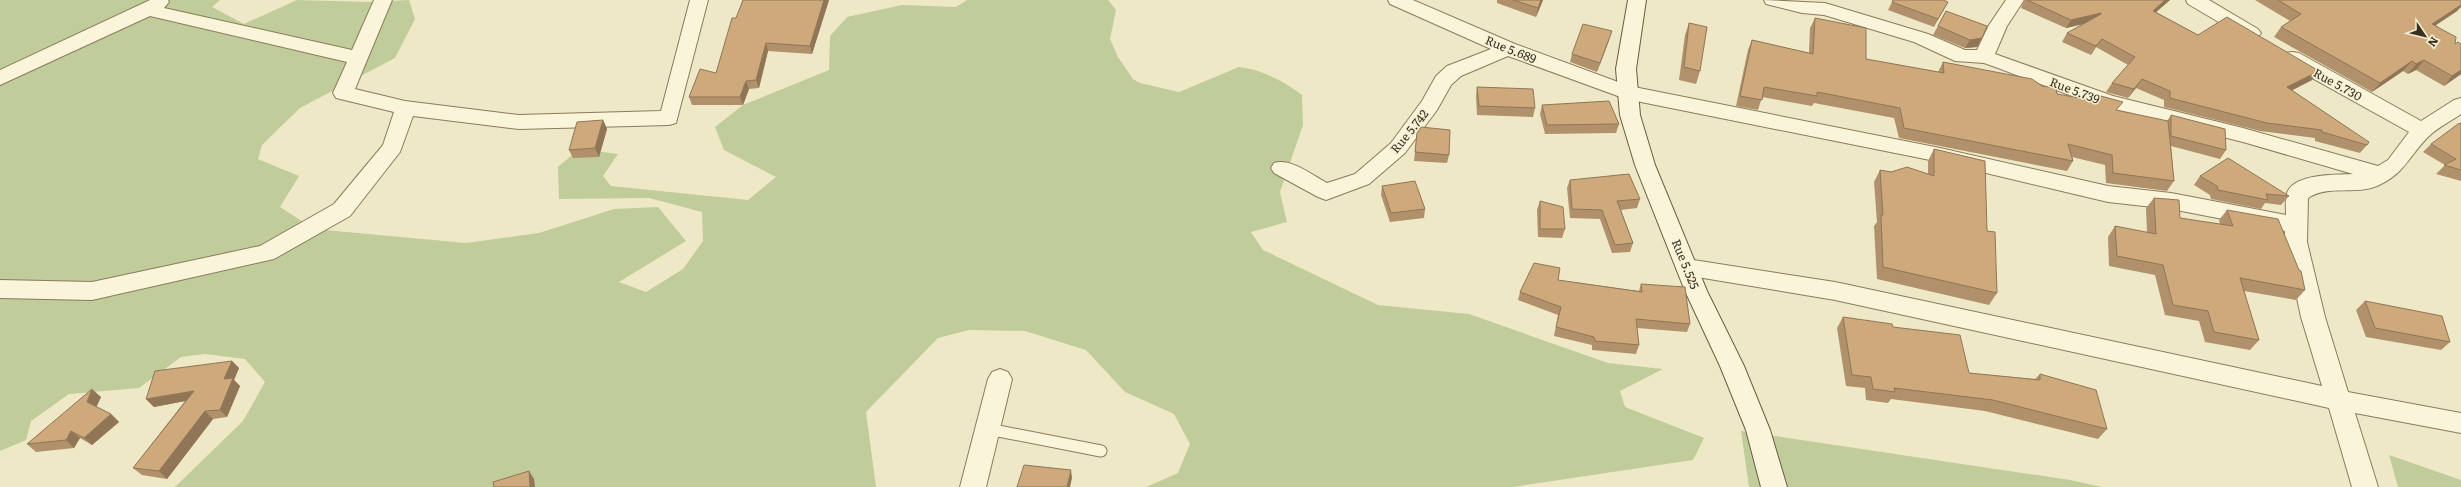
<svg xmlns="http://www.w3.org/2000/svg" width="2461" height="487" viewBox="0 0 2461 487" font-family="Literata,serif">
<style>
.green{fill:#c0cd9a}
.lines{fill:none;stroke-linecap:round;stroke-linejoin:round}
.lane-casing{stroke:#8a7b5c;stroke-width:13}
.street-casing{stroke:#8a7b5c;stroke-width:2}
.secondary-casing{stroke:#6c5c3f;stroke-width:2}
.lane{stroke:#f9f4da;stroke-width:11}
.street{fill:#f9f4da;fill-rule:evenodd}
.secondary{fill:#f9f4da;fill-rule:evenodd}
.wall{fill:#b0916b}
.shaded-wall{fill:#907657}
.building{fill:#cda97c;stroke:#907657}
.labels{text-anchor:middle;dominant-baseline:central;stroke-width:3;stroke-linejoin:round;paint-order:stroke}
.street-label{font-size:12px;fill:#3a301f;stroke:#f6f1d6}
</style>
<rect width="100%" height="100%" fill="#efe8c6"/>
<g class="green">
<path d="M0,0H220L212,7L244,24L297,0L370,2L409,0L415,19L395,58L300,108L262,145L258,159L299,176L280,207L314,229L466,243L539,233L614,209L658,207L686,241L619,282L646,292L683,269L703,241L702,212L649,198L559,199L558,167L579,149L618,154L603,176L611,186L748,200L776,177L724,150L715,127L743,105L829,70L830,36L847,17L902,5L956,7L967,0H1108L1116,10L1110,39L1118,57L1133,79L1140,83L1179,92L1239,67C1261,69 1285,82 1302,95L1303,125L1280,192L1287,222L1251,232L1263,250L1378,305L1469,314L1608,363L1663,369L1620,391L1625,407L1704,438L1693,460L1513,487H1146L1178,473L1190,444L1174,414L1125,392L1086,350L1025,331L969,330L938,338L866,412L876,487H173L176,486L243,421L265,382L245,359L205,354L181,357L139,388L69,394L31,421L26,440L0,451Z"/>
<polygon points="1741,431 2070,480 2102,487 1749,487"/>
<polygon points="2389,455 2461,480 2461,487 2398,487"/>
</g>
<g class="lines">
<g class="lane-casing">
<polyline id="lane" points="988,429 1101,451"/>
</g>
<g class="street-casing">
<g id="street">
<polygon points="150,0 168,0 169,2 164,8 352,50 374,0 392,0 355,89 405,101 519,115 661,111 690,0 708,0 676,123 669,125 519,129 413,116 400,152 350,216 274,259 92,300 0,298 0,280 92,282 260,246 334,204 383,145 394,112 336,98 333,93 347,62 150,16 0,85 0,70"/>
<path d="M1388,0H1413L1515,44L1629,86L1940,148L2108,186L2171,193L2286,215C2286,208 2285,199 2287,193C2294,173 2336,175 2353,174L2243,142L2101,107L1998,68L1984,63L1955,61L1914,42L1824,15L1802,13L1766,4L1764,0L1825,3L1928,34L1965,50H1977L1989,25L2006,0H2024L2007,26L1995,54L2113,96L2243,128L2378,166L2388,160L2409,132L2285,63L2282,58L2285,53L2292,52L2299,53L2421,121L2454,100L2461,98V114C2451,121 2437,128 2428,137C2409,156 2405,173 2379,185C2357,196 2329,184 2308,198L2307,242L2325,317L2348,392L2461,413V433L2355,413L2378,487H2352L2329,408L1835,300L1679,274L1676,268L1679,262L1687,259L1835,282L2322,386L2301,317L2285,242V231L2171,209L2108,202L1940,162L1626,99L1508,56L1461,76L1451,85L1437,110L1405,153L1369,184L1326,200L1318,197L1274,173L1271,168L1274,163C1291,158 1312,175 1327,183L1355,174L1391,143L1422,101L1436,76L1447,66L1491,49L1390,4Z"/>
<polygon points="2186,0 2209,0 2258,29 2261,33 2258,37 2251,39 2244,37 2188,4"/>
<polygon points="1000,369 1008,372 1012,379 986,487 960,487 988,379 992,372"/>
</g>
</g>
<g class="secondary-casing">
<polygon id="secondary" points="1628,0 1646,0 1636,69 1640,115 1655,165 1707,291 1744,366 1770,430 1787,487 1761,487 1746,430 1720,366 1685,291 1635,165 1620,115 1616,69"/>
</g>
<use href="#lane" class="lane"/>
<use href="#street" class="street"/>
<use href="#secondary" class="secondary"/>
</g>
<g class="wall">
<polygon points="743,0 829,0 812,54 768,51 759,88 749,89 743,105 692,105 689,97 716,73 736,18"/>
<polygon points="1497,0 1543,0 1536,17 1497,3"/>
<polygon points="1893,0 1948,2 1934,27 1888,10"/>
<polygon points="2024,0 2170,0 2156,12 2198,35 2319,71 2312,80 2292,90 2367,145 2360,153 2315,141 2315,138 2260,131 2164,107 2164,100 2136,88 2128,98 2106,92 2112,83 2128,65 2096,47 2091,55 2062,42 2067,33 2084,24 2066,28 2021,8"/>
<polygon points="2255,0 2461,0 2457,11 2436,25 2455,44 2461,74 2444,86 2416,70 2408,74 2403,71 2372,92 2274,37 2281,27 2290,21"/>
<polygon points="1946,11 1982,38 1977,47 1965,48 1933,35"/>
<polygon points="1815,18 1866,59 1938,72 1943,62 2042,86 2057,94 2118,110 2167,121 2171,115 2226,150 2220,159 2171,146 2174,181 2167,191 2106,183 2105,165 2072,157 2073,161 2067,171 1899,138 1894,118 1814,103 1812,106 1762,97 1758,110 1736,106 1748,50 1752,40 1809,53 1810,28"/>
<polygon points="1689,23 1700,71 1696,84 1679,80 1685,35"/>
<polygon points="1609,40 1597,72 1570,62 1572,54"/>
<polygon points="1477,87 1535,108 1533,117 1477,115 1476,96"/>
<polygon points="1542,105 1619,124 1616,133 1545,134 1540,114"/>
<polygon points="603,120 607,129 599,157 573,158 569,150"/>
<polygon points="2461,123 2461,181 2436,174 2445,165 2423,152 2431,144"/>
<polygon points="1417,133 1449,155 1447,163 1414,161"/>
<polygon points="1934,149 1987,231 1997,293 1989,305 1877,279 1874,226 1877,222 1874,182 1880,170 1891,172 1928,174 1928,161"/>
<polygon points="2200,176 2289,196 2281,205 2265,203 2261,209 2211,199 2210,195 2194,185"/>
<polygon points="1570,180 1640,199 1637,208 1621,210 1633,243 1630,252 1612,253 1600,219 1570,218 1567,188"/>
<polygon points="1382,186 1425,209 1424,218 1390,222 1381,195"/>
<polygon points="2154,198 2180,218 2220,224 2219,220 2227,210 2305,290 2296,300 2244,291 2259,340 2250,350 2205,342 2199,321 2165,315 2155,275 2109,266 2108,237 2115,226 2147,233 2146,208"/>
<polygon points="1540,201 1565,229 1562,238 1538,237 1537,210"/>
<polygon points="1558,280 1639,291 1641,284 1690,324 1687,332 1637,328 1639,345 1636,354 1592,350 1592,345 1554,336 1558,315 1518,300 1520,292"/>
<polygon points="2365,301 2450,342 2441,350 2366,337 2356,310"/>
<polygon points="1843,317 1893,327 1969,373 2035,379 2040,374 2107,429 2098,439 1985,411 1891,399 1888,403 1866,400 1865,388 1846,386 1837,328"/>
<polygon points="232,361 239,368 234,380 240,386 227,417 213,419 167,479 142,475 133,468 185,401 154,407 146,399"/>
<polygon points="101,397 96,407 111,414 119,422 92,445 80,438 74,448 36,452 27,444"/>
</g>
<g class="shaded-wall">
<polygon points="824,0 829,0 812,54 810,46"/>
<polygon points="1541,0 1543,0 1536,17 1538,8"/>
<polygon points="2165,0 2170,0 2147,20 2153,11"/>
<polygon points="2461,5 2461,7 2457,11 2424,33 2432,24"/>
<polygon points="2101,13 2095,21 2066,28 2071,20"/>
<polygon points="1612,31 1609,40 1597,72 1600,63"/>
<polygon points="1982,38 1977,47 1965,48 1970,40"/>
<polygon points="2102,39 2096,47 2091,55 2096,46"/>
<polygon points="766,43 768,51 759,88 756,80"/>
<polygon points="2424,60 2416,70 2408,74 2416,64"/>
<polygon points="2412,61 2403,71 2372,92 2380,83"/>
<polygon points="2461,70 2461,74 2444,86 2452,76"/>
<polygon points="2319,71 2312,80 2281,96 2287,87"/>
<polygon points="2142,79 2136,88 2128,98 2134,89"/>
<polygon points="746,81 749,89 743,105 740,97"/>
<polygon points="603,120 607,129 599,157 595,148"/>
<polygon points="232,361 239,368 234,380 240,386 227,417 220,410 224,379"/>
<polygon points="92,389 101,397 95,410 87,402"/>
<polygon points="194,391 201,398 154,407 146,399"/>
<polygon points="205,411 213,419 167,479 159,471"/>
<polygon points="111,414 119,422 92,445 84,438"/>
<polygon points="71,431 80,438 74,448 66,440"/>
<polygon points="1071,470 1072,478 1070,487 1067,487"/>
<polygon points="529,471 534,479 535,487 530,487"/>
</g>
<g class="building">
<polygon points="743,0 824,0 810,46 766,43 756,80 746,81 740,97 689,97 700,69 716,73 732,18 736,18"/>
<polygon points="1513,0 1541,0 1538,8"/>
<polygon points="1893,0 1943,0 1948,2 1938,19 1892,2"/>
<polygon points="2027,0 2165,0 2153,11 2198,35 2227,17 2319,71 2287,87 2369,142 2367,145 2322,132 2322,130 2267,123 2170,98 2170,91 2142,79 2134,89 2112,83 2135,57 2102,39 2096,46 2067,33 2101,14 2101,13 2071,20"/>
<polygon points="2278,0 2461,0 2461,5 2432,24 2456,37 2455,44 2458,42 2461,44 2461,70 2452,76 2424,60 2416,64 2412,61 2380,83 2281,27 2301,14"/>
<polygon points="1946,11 1987,26 1982,38 1970,40 1938,26"/>
<polygon points="1815,18 1866,28 1866,59 1944,73 1943,62 2032,79 2042,86 2056,88 2057,94 2097,101 2101,96 2123,102 2116,110 2168,121 2174,181 2113,173 2112,155 2068,144 2073,161 1904,128 1900,108 1817,92 1817,96 1764,87 1762,100 1740,96 1752,40 1813,54"/>
<polygon points="1689,23 1707,27 1700,71 1684,67"/>
<polygon points="1583,24 1612,31 1600,63 1572,54"/>
<polygon points="1477,87 1533,89 1535,108 1479,106"/>
<polygon points="1609,101 1619,124 1547,125 1542,105"/>
<polygon points="2171,115 2225,129 2226,150 2171,136"/>
<polygon points="603,120 595,148 569,150 577,122"/>
<polygon points="2461,123 2461,170 2444,165 2456,159 2431,144 2458,124"/>
<polygon points="1421,127 1450,130 1449,155 1415,152 1417,133"/>
<polygon points="1934,149 1985,161 1987,231 1995,232 1997,293 1883,267 1881,215 1883,215 1880,170 1891,172 1907,167 1934,176"/>
<polygon points="2228,158 2289,196 2266,194 2268,200 2218,190 2217,186 2200,176"/>
<polygon points="1629,174 1640,199 1617,201 1633,243 1615,245 1602,210 1572,209 1570,180"/>
<polygon points="1415,181 1425,209 1391,213 1382,186"/>
<polygon points="2154,198 2179,200 2180,218 2233,226 2227,210 2278,219 2299,270 2301,271 2305,290 2240,278 2259,340 2214,332 2208,311 2173,305 2163,265 2117,256 2115,226 2156,234"/>
<polygon points="1540,201 1563,207 1565,229 1540,229"/>
<polygon points="1534,263 1560,268 1558,280 1642,292 1641,284 1685,287 1690,324 1636,319 1639,345 1595,341 1594,337 1556,327 1561,307 1520,292"/>
<polygon points="2365,301 2442,316 2450,342 2375,328"/>
<polygon points="1843,317 1892,324 1893,327 1960,335 1969,373 2040,380 2040,374 2096,390 2107,429 1993,400 1894,388 1895,392 1873,389 1871,377 1852,375"/>
<polygon points="232,361 224,379 233,378 220,410 205,411 159,471 133,468 194,391 146,399 155,371"/>
<polygon points="92,389 87,402 111,414 84,438 71,431 66,440 27,444"/>
<polygon points="1024,465 1071,470 1067,487 1017,487"/>
<polygon points="529,471 530,487 494,487 493,482"/>
</g>
<g class="labels">
<g class="street-label">
<text transform="translate(1511 49) rotate(22)">Rue 5.689</text>
<text transform="translate(2338 84) rotate(29)">Rue 5.730</text>
<text transform="translate(2075 90) rotate(21)">Rue 5.739</text>
<text transform="translate(1409 131) rotate(-51)">Rue 5.742</text>
<text transform="translate(1686 264) rotate(68)">Rue 5.525</text>
</g>
</g>
<g transform="translate(2425 36) rotate(125)" stroke="#f6f1d6" stroke-width="3" paint-order="stroke">
<path d="M0-3L7 15L0 10L-7 15Z" fill="#3a301f"/>
<text y="-6" font-size="11" font-weight="bold" text-anchor="middle" fill="#3a301f">N</text>
</g>
</svg>
